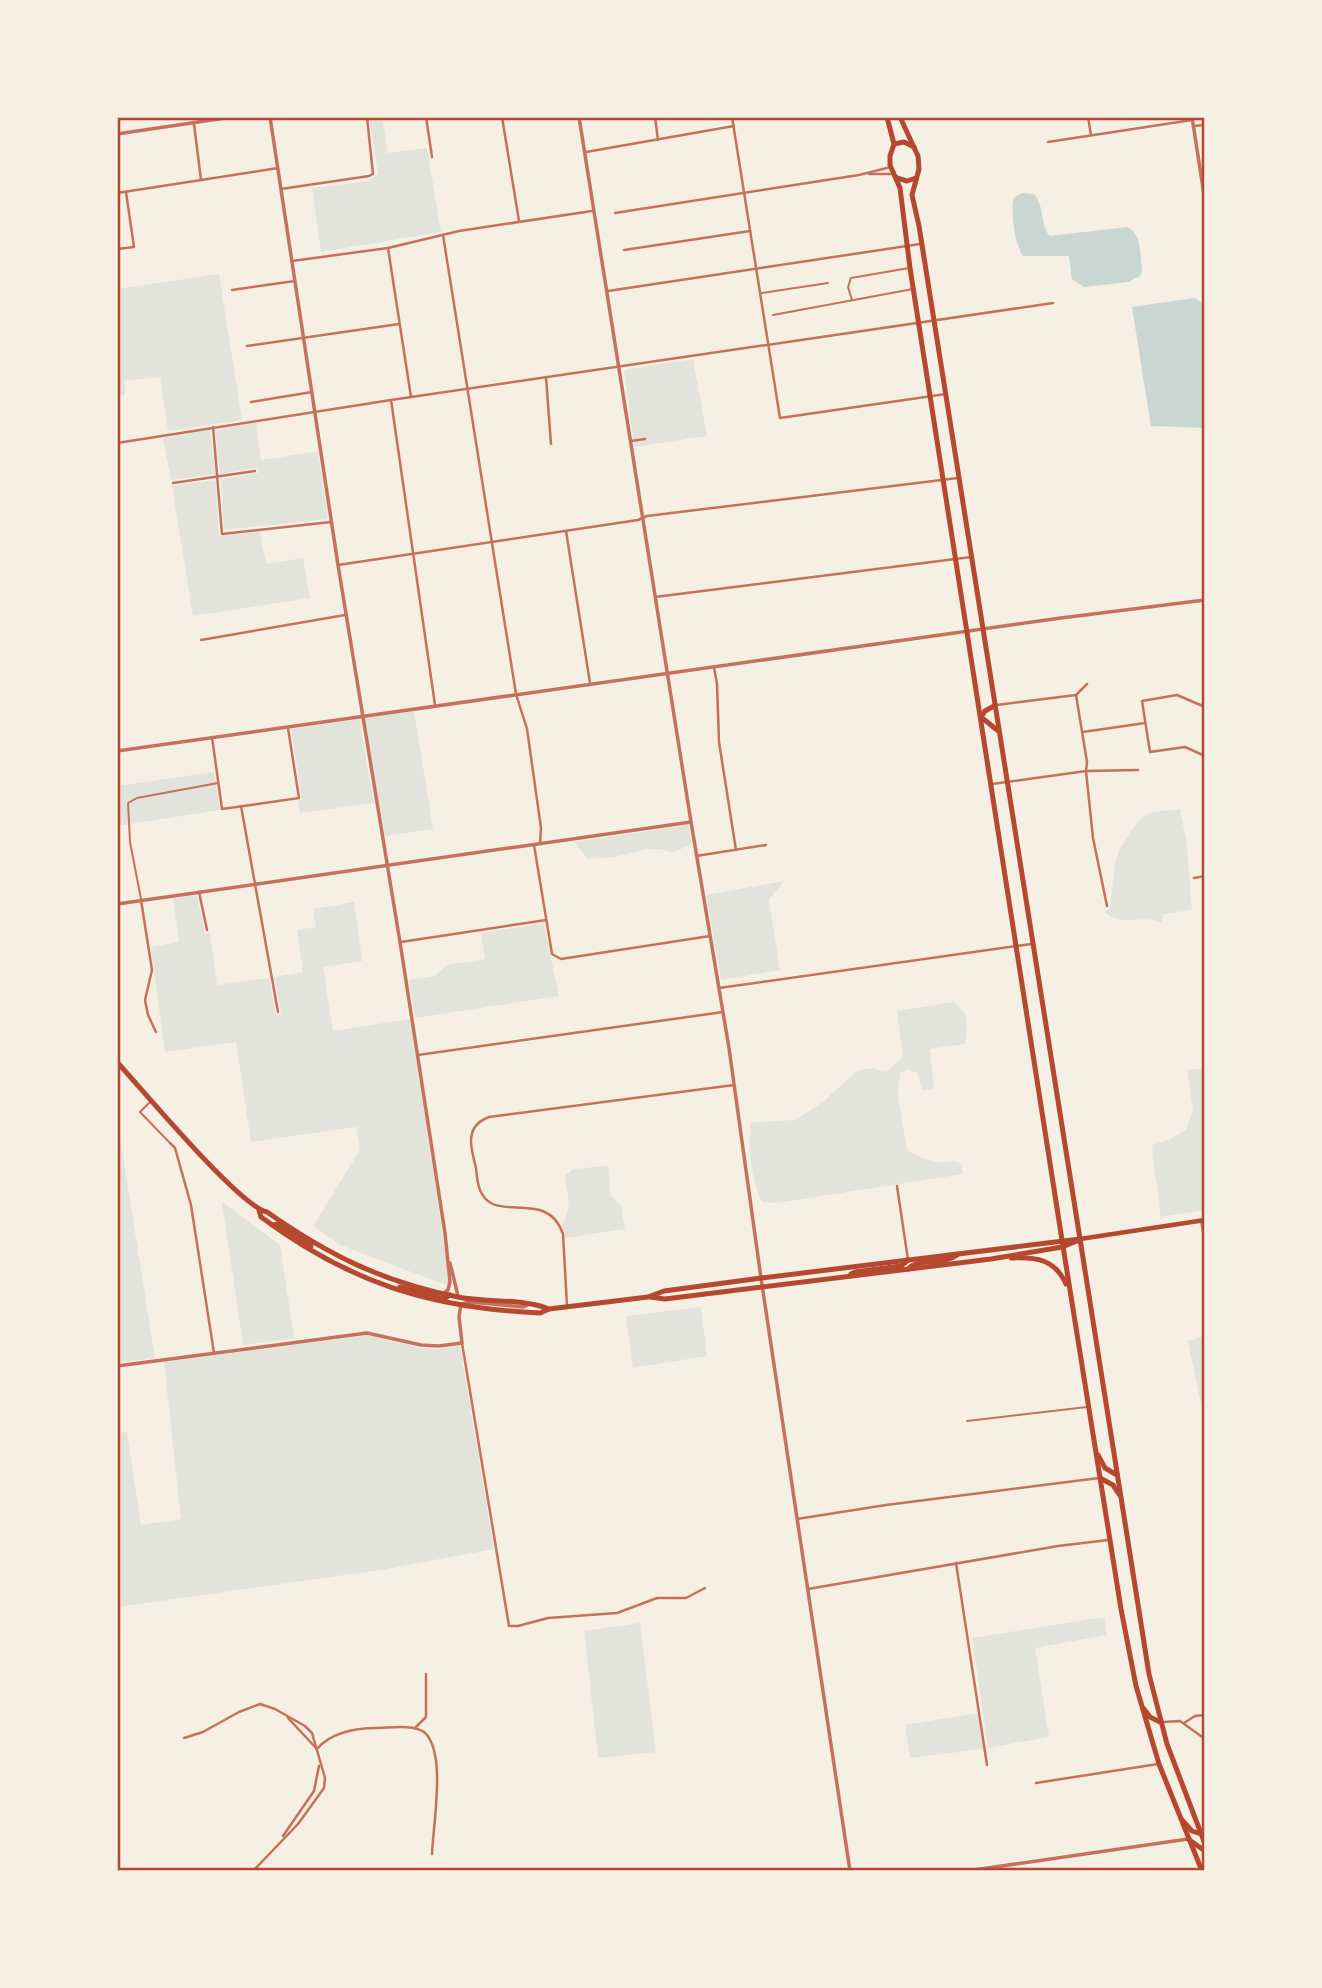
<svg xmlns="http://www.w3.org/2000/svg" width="1322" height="1988" viewBox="0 0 1322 1988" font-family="Helvetica,sans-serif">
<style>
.green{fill:#e2e4dc}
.water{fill:#c9d6d2}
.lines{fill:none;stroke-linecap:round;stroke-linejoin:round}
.service{stroke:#c5725c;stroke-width:2}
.minor{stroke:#c5725c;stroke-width:2.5}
.tertiary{stroke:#c5725c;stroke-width:3.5}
.secondary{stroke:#b5482f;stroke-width:4.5}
.primary{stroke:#b5482f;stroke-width:5}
.trunk{stroke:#b5482f;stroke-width:5}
.neatline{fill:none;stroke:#b5482f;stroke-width:2.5}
</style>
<rect width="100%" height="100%" fill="#f6efe4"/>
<g class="green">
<polygon points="369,117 382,117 388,153 427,148 441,232 321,252 312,188 368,181 378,174"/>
<polygon points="219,274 242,420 168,431 160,377 124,381 125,395 117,396 117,289"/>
<polygon points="693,359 707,436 634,447 624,371 628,369"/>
<polygon points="256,423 261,460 318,451 328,519 224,530 221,479 258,473 257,468 220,474 215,430"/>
<polygon points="210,430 215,474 171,480 163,438"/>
<polygon points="216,480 219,536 260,532 266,564 303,558 310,598 193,616 172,486"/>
<polygon points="414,711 433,829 385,836 364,718"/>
<polygon points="359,719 374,803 300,813 298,801 302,800 291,729"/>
<polygon points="214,772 220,810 117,826 117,786"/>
<path d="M1180,809L1186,839L1192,910L1163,914L1162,923C1142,913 1127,928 1105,913L1110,908L1115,862L1120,849L1134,827L1143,817L1153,812Z"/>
<path d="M688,825L692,844L672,853C655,845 644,850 627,854C614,858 600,858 587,859L575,842Z"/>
<polygon points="784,881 769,900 780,970 721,980 706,895"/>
<polygon points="197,895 205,933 210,933 217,985 269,978 276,1015 281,1014 274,977 303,972 297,930 316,927 313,909 354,902 362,961 323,967 333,1031 410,1019 451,1287 340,1245 313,1226 360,1150 356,1127 251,1142 236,1042 165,1052 151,947 179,942 173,898"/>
<polygon points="544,923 559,996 415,1018 409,980 435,976 447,965 485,959 481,933"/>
<path d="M954,1002C971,1015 967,1025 965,1044L930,1049L934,1089L922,1090L917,1073L908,1069L900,1073L898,1096L907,1150C918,1157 929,1161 942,1162C950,1162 953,1160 960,1163L963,1174L777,1203L762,1202C752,1182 747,1144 751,1122L795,1120L824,1101L858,1070L873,1068L886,1072L903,1057L897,1011Z"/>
<path d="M1205,1068V1210L1160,1217C1160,1192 1153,1170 1152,1145L1168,1140L1186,1130L1193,1111L1187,1070Z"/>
<polygon points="120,1137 155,1358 117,1363 117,1138"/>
<path d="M608,1166L611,1196L621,1205L625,1229L565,1238L562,1224C573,1211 567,1192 565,1176L573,1169Z"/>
<polygon points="222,1202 280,1245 294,1338 243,1345"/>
<polygon points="701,1307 707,1356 633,1368 626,1316"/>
<polygon points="367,1335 421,1348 439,1349 460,1346 494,1549 381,1570 117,1607 117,1433 127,1432 141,1525 181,1519 164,1362"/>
<polygon points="1205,1336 1205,1414 1203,1414 1188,1341"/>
<polygon points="1104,1617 1107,1635 1035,1648 1049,1737 988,1748 972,1638"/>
<polygon points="640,1623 656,1752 598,1758 584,1631"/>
<polygon points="978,1713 983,1749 910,1758 905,1725"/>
</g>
<g class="water">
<path d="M1022,193L1034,194C1045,206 1040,227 1050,236L1127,227C1142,233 1140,256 1142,271L1140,276L1128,282L1084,287L1072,279L1069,256H1023C1015,246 1010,209 1014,197Z"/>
<polygon points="1194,298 1201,302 1205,323 1205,428 1151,426 1132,307"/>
</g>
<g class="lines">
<g class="service">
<polyline points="762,293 828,283"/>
<polyline points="852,300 848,287 851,278 909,268"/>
<polyline points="773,315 913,289"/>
<polyline points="141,899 130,842 128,803 137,798 218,783"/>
<polyline points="151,1101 140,1112 169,1142"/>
<polyline points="967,1421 1087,1407"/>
</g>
<g class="minor">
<polyline points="426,117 432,157"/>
<polyline points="502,117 519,221"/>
<polyline points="655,117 658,140"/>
<polyline points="732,117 780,418 946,394"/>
<polyline points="1088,117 1091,135"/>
<polyline points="194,124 201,180"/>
<polyline points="1193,126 1205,125"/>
<polyline points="1048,142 1192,120"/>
<polyline points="586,152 734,126"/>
<polyline points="869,174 894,174"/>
<polyline points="281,189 369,176 373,174 367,117"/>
<polyline points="117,193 278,168"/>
<polyline points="615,213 859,175 891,167"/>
<polyline points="443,235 516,694 527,729 541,828 540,844"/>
<polyline points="388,248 411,397"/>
<polyline points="117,249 134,247 126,192"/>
<polyline points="624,250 750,231"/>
<polyline points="292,261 388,248 459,231 592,211"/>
<polyline points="232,290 295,281"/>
<polyline points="608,291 920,244"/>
<polyline points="247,346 399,324"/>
<polyline points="546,377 551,444"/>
<polyline points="391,400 435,705"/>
<polyline points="251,402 312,392"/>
<polyline points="213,427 222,534 331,522"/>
<polyline points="631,441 645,439"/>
<polyline points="117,443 391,400 1053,303"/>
<polyline points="173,483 255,471"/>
<polyline points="566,531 590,683"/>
<polyline points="338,565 638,520 647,516 958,478"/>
<polyline points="655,597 971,557"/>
<polyline points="201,640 345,615"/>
<polyline points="714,667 717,684 719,742 736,850"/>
<polyline points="1076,695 1087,762 1086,771 1093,838 1107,906"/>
<polyline points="997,705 1076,695 1087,684"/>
<polyline points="1205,707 1177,695 1142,701 1150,752 1185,747 1205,756"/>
<polyline points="1083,732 1145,723"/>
<polyline points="212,737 222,809 299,798 288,728"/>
<polyline points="992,784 1086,771 1138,770"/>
<polyline points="241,806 278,1012"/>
<polyline points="534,845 552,954 561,959 710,936"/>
<polyline points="696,856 766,845"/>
<polyline points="1194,878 1205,876"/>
<polyline points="199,892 207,930"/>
<polyline points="141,900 152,970 145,1000 148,1015 156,1032"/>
<polyline points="401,942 546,920"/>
<polyline points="719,988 1031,944"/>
<polyline points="418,1055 723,1012"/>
<polyline points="170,1143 175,1148 191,1205 214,1353"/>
<polyline points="897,1186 908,1260"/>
<polyline points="1201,1220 1205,1243"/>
<path d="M567,1306L563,1234C547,1188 498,1223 482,1194C477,1187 477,1176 476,1168C474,1159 471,1150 471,1141C471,1129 478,1121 489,1117L734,1085"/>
<polyline points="462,1343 509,1626 518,1626 548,1618 617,1613 657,1598 686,1598 705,1588"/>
<polyline points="797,1519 886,1505 1099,1478"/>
<polyline points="956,1563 987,1765"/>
<polyline points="808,1589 1058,1546 1108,1540"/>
<polyline points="288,1718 317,1749"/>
<polyline points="1164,1722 1180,1721 1205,1739"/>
<polyline points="1184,1723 1195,1716 1205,1715"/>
<polyline points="415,1728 426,1717 426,1674"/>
<polyline points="184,1738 203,1732 239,1712 260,1704 275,1709 305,1726 312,1733 325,1778 324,1788 298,1824 253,1871"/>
<path d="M317,1749C330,1733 355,1728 376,1728C389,1728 413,1724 424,1732C447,1751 433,1825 432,1854"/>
<polyline points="1036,1783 1158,1764"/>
<polyline points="283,1836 314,1791 319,1766"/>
</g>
<g class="tertiary">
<polyline points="270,117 338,565 400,942 445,1233 450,1282 448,1290 445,1292"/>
<polyline points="579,117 691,822 729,1048 761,1278 850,1871"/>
<polyline points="1192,117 1205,201"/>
<polyline points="117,134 232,117"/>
<polyline points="117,751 1061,618 1205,600"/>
<polyline points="117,904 691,822"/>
<polyline points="450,1263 458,1296"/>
<polyline points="117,1366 367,1333 421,1345 439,1346 462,1343 459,1317 461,1304 469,1302 523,1307 528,1305"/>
<polyline points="967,1871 1188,1839"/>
</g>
<polyline class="secondary" points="1080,1239 1205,1220"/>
<g class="primary">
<polyline points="887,117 894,144 890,156 890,165 900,188 910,268 1062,1240"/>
<polyline points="900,117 918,156 919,169 912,195 919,226 1080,1239"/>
<polyline points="894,144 904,142 914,147"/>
<polyline points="897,178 907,181 916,178"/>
<polyline points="981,717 997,730"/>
<polyline points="981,717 985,711 994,706"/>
</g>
<g class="trunk">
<path d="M117,1062C142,1089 240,1207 267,1212C330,1256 383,1282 458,1297C488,1303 522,1298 549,1309"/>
<path d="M259,1210L261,1217C350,1283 430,1308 540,1313L549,1309L648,1297L664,1291L754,1279L1080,1239"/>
<polyline points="272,1225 278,1224 311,1246"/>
<polyline points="1080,1239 1149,1674 1167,1744 1205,1844"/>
<polyline points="1062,1240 1121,1609 1136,1686 1159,1764 1202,1871"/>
<path d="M1011,1258C1036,1257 1055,1259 1066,1284"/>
<path d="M908,1269C920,1257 943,1266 957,1255"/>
<polyline points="851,1274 855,1272 901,1266 908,1260"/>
<polyline points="400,1287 444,1299 450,1295"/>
<polyline points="650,1297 665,1299 991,1259 1062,1247 1077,1241"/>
<polyline points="1098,1455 1105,1468 1117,1475"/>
<polyline points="1100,1478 1113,1485 1119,1494"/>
<polyline points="1144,1709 1150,1717 1160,1722"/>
<polyline points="1182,1820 1192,1831 1201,1834"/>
<polyline points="1188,1839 1205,1851"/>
</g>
</g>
<rect width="1322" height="1988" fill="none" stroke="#f6efe4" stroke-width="238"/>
<rect x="119" y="119" width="1084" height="1750" class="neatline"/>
</svg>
